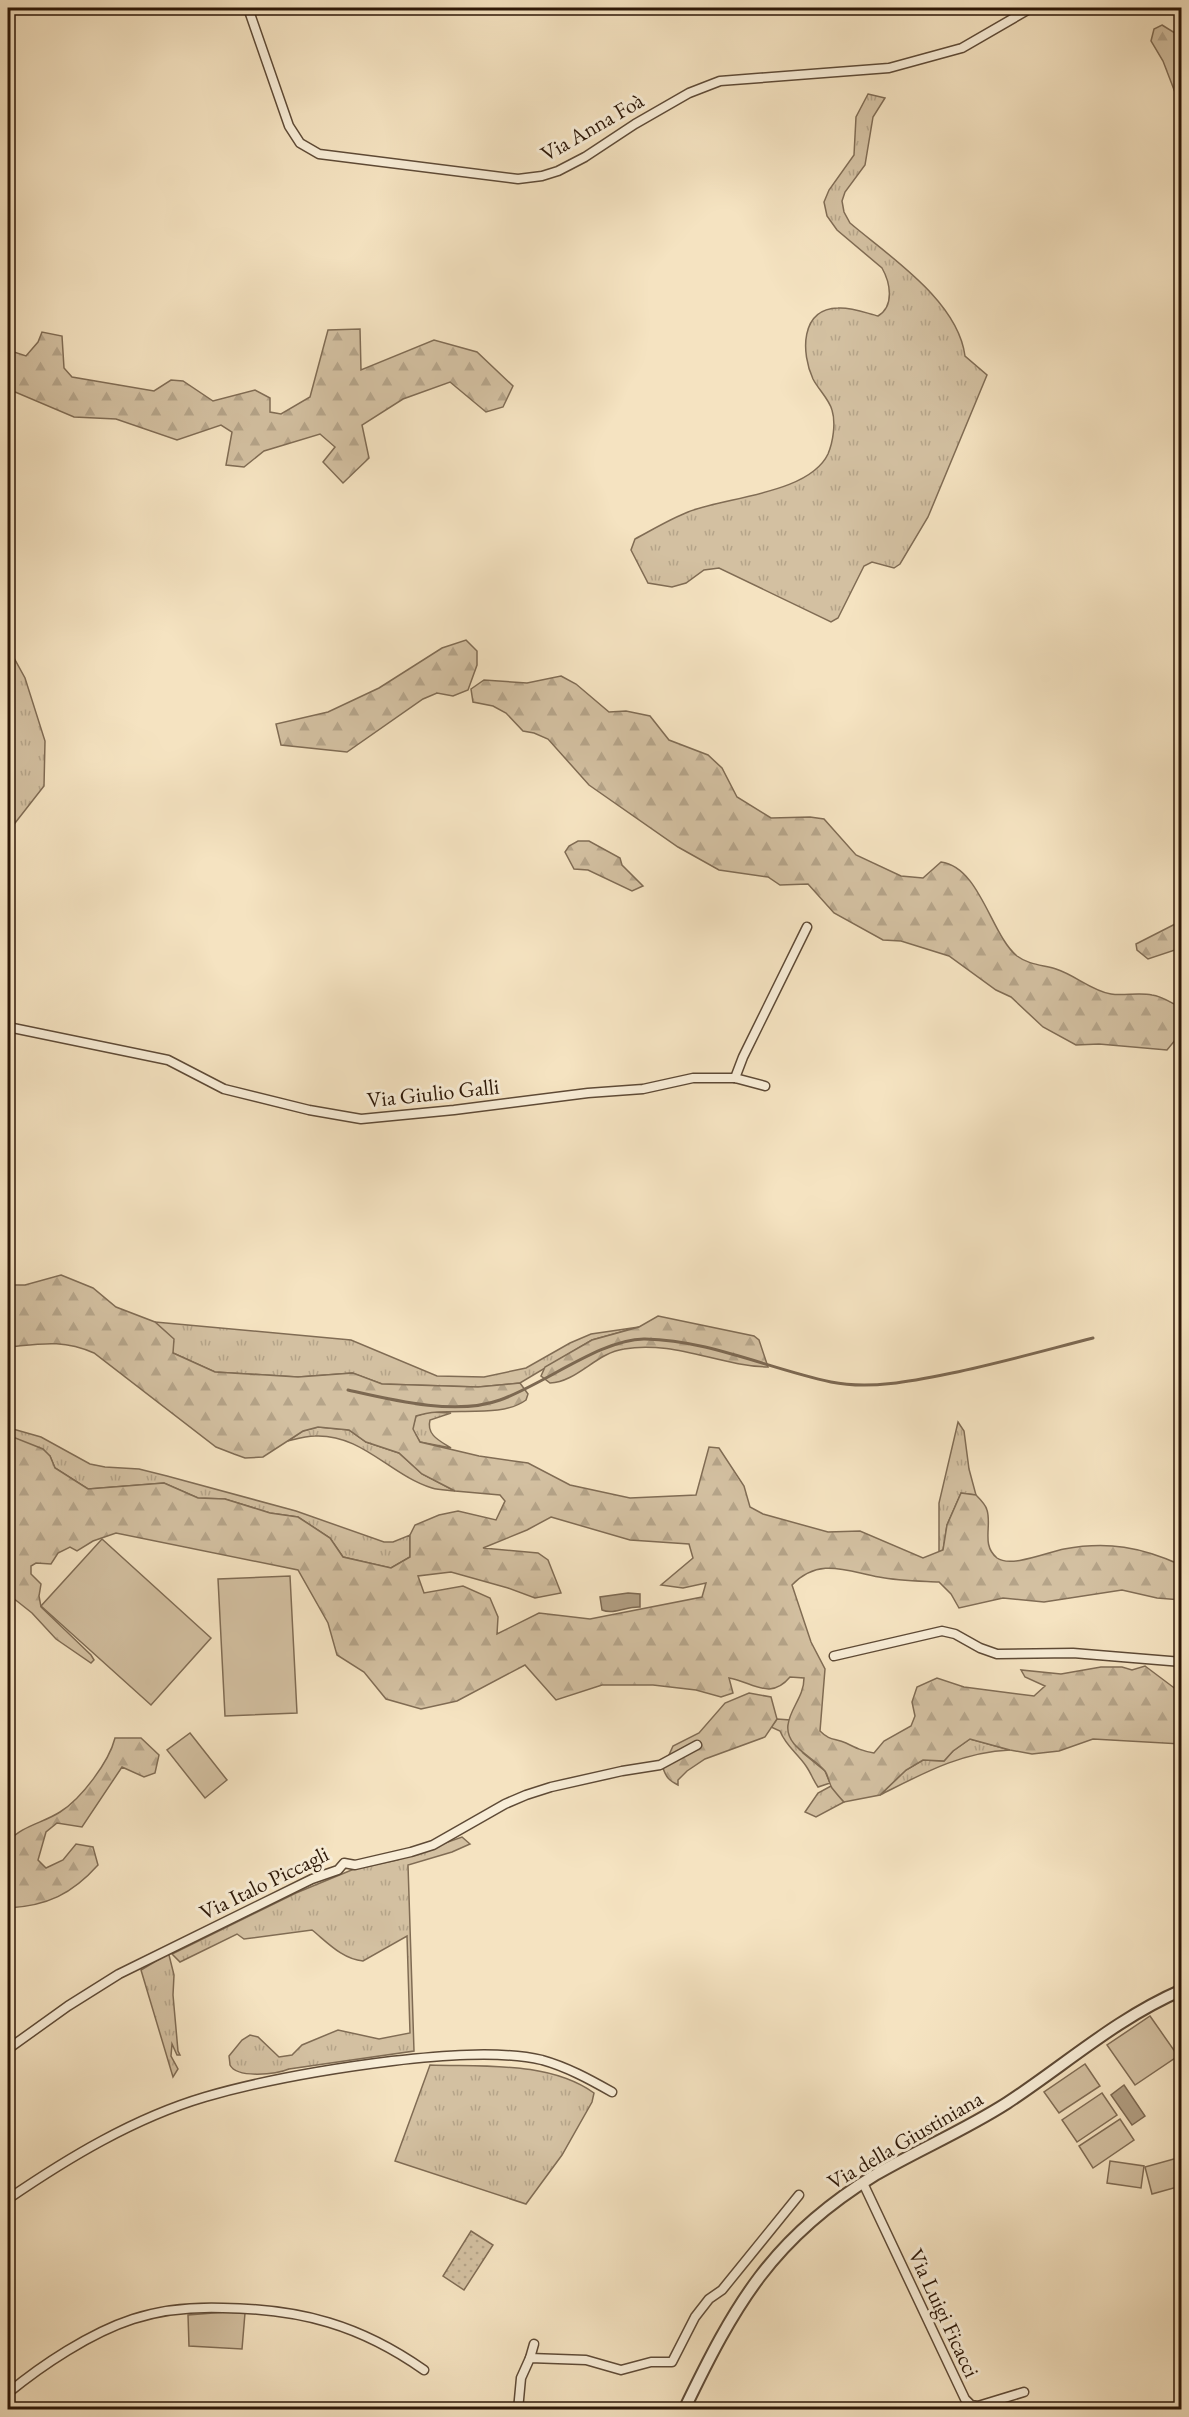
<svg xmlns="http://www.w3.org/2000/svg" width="1189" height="2417" viewBox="0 0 1189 2417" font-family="'EB Garamond',serif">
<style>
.grass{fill:url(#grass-tufts);stroke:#806c54;stroke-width:1.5}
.forest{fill:url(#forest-firs);stroke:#806c54;stroke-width:1.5;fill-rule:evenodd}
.park{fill:url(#park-dots);stroke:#806c54;stroke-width:1.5}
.pitch{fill:#d3c0a1;stroke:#806c54;stroke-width:1.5}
.water{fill:#b19e82;stroke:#7c6851;stroke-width:1.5}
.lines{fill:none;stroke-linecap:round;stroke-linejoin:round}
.stream{stroke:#7c6851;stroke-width:3}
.minor-casing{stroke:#5e4a36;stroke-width:11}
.tertiary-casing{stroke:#5e4a36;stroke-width:14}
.minor{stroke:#f8edd7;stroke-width:8}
.tertiary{stroke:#f8edd7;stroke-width:10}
.labels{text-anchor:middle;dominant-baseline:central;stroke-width:6;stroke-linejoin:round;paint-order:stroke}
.street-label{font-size:22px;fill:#2c1707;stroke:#f8edd7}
</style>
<defs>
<pattern id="grass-tufts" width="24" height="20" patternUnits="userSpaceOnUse" patternTransform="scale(1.5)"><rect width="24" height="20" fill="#d3c0a1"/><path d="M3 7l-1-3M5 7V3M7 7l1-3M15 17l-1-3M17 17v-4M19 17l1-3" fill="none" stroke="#b5a489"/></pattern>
<pattern id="forest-firs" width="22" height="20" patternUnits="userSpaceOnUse" patternTransform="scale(1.5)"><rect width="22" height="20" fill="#d3c0a1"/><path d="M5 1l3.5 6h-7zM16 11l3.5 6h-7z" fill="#b5a489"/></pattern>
<pattern id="park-dots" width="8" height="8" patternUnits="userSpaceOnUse" patternTransform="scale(1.5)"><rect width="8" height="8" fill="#d3c0a1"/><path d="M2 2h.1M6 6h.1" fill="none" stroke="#b5a489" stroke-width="1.8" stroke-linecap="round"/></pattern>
</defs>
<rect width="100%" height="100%" fill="#f5e3c1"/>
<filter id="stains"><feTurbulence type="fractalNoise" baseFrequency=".00333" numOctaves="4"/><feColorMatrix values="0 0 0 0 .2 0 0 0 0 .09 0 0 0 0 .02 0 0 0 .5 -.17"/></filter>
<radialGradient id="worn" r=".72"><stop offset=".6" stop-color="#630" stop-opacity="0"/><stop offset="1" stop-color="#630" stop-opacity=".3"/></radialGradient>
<g class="grass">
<path d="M868,94L885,98L873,117L865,165L845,192L842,201L844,212L850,223C890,257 958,301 965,356L987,375L928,517L900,564L894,568L872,562L864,566L838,618L831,622L719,568L704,570L686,583L672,587L648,583L631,550L635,539C652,530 670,519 688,512C725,497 809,494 828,454C833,442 836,423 832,410C829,399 818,389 813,379C801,353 800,309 838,308C851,307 866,313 878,316C895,306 890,282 882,268L837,230L827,216L824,202L829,190L854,155L856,117Z"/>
<polygon points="8,628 14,631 13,656 25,678 45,741 44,786 8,832"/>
<polygon points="155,1322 351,1340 437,1376 484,1377 526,1368 570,1343 591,1334 639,1327 592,1340 520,1383 478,1387 382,1384 352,1373 298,1377 215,1372 173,1353"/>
<path d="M429,1412L451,1413L430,1420C426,1435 440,1441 451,1448L420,1442L412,1429L416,1416Z"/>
<polygon points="958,1422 964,1431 969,1469 976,1495 961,1493 947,1525 943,1550 939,1552 939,1503"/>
<path d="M318,1427L349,1430L366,1442L399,1453L422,1474L455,1491C447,1490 439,1490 432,1488C390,1475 362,1434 315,1436C306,1436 296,1439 288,1441L303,1431Z"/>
<polygon points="8,1429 13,1429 41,1437 90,1464 105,1467 139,1469 167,1476 296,1511 384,1542 393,1542 410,1535 410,1557 391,1568 343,1557 330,1538 298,1517 270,1513 225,1499 198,1498 164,1483 88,1489 55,1468 50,1456 8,1435"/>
<path d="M777,1719L790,1720L788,1727L803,1753L825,1771L830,1783L818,1787C813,1780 811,1773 806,1766C797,1753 786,1746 780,1731L771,1727Z"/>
<path d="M970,1739L1010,1750C961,1752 922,1774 880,1795L906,1770L923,1760L944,1761L953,1751Z"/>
<polygon points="831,1786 844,1802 816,1817 805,1812 818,1793"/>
<path d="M462,1837L470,1844L452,1852L408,1865L414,2051L289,2069C277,2074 237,2079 230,2065C230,2064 229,2056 229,2056L242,2040L250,2035L258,2037L279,2057L292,2055L302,2045L338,2030L379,2039L410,2033L407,1936L363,1961C342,1959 327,1942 312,1930L244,1939L237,1934L180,1962L172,1954L296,1893L354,1869L397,1860Z"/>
<polygon points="166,1955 169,1955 174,1975 173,1995 178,2051 180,2055 177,2055 172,2044 171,2056 178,2069 173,2077 141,1970"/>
<path d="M430,2065C484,2067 549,2061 594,2093L592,2102L562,2155L526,2204L395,2161Z"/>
</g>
<g class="forest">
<polygon points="1162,25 1175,33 1181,43 1181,108 1163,61 1151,41 1154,29"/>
<polygon points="360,329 361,370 434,340 477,352 513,386 503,407 486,412 450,382 403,399 362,425 369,458 343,483 323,462 335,447 320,434 264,451 244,467 226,465 232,432 221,425 177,440 116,419 74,417 8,389 8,350 26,356 38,342 42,332 62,336 64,368 72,377 154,391 171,380 183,381 213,401 255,390 270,398 270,412 281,414 310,397 328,330"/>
<polygon points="466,640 477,651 477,665 468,690 453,696 437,693 423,699 347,752 281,745 276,724 328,712 379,688 442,648"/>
<path d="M561,676L576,684L609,712L626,711L650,716L669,740L708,755L722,768L737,797L771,818L810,817L824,819L856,855L901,876L923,878L941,862C980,867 991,935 1017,956C1029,965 1043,965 1056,969C1075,975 1092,991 1111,994C1124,996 1139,992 1152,995C1161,996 1170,1002 1178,1006L1181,1018V1033L1167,1050L1099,1044L1076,1045L1043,1027L1011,997L996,990L949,956L901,941L883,940L834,913L808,884L780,885L768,877L719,870L678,847L589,785L548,739L534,733L523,731L506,713L493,706L473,702L471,689L484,680L527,683Z"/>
<polygon points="578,841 589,841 620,858 622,865 643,886 632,891 588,870 574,869 565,852 569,846"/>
<polygon points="1181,921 1181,948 1148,959 1137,950 1136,944"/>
<path d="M61,1275L93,1288L116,1307L155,1322L174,1339L173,1353L215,1372L298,1377L353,1373L382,1384L478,1387L520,1383L528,1394L526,1400C499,1420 447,1405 416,1416L413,1429L420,1442L479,1456L528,1463L570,1485L630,1498L696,1495L709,1447L719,1448L744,1486L750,1507L763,1514L828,1532L860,1531L923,1558L943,1550L947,1525L961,1493L976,1495C980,1499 986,1505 987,1510C992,1526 981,1545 997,1558C1011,1568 1048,1552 1064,1549C1108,1541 1141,1547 1181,1565V1600L1157,1598L1122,1590L1044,1602L1003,1598L959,1608L951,1594L939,1582C919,1581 899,1581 879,1577C846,1571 819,1557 792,1585L811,1642L825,1669L820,1731C830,1741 834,1738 846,1743C856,1748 862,1751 874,1753L884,1741L911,1726L915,1716L912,1702L917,1687L937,1678L964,1687L1034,1696L1045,1686L1025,1677L1021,1670L1061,1674L1101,1667H1122L1132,1670L1145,1666L1181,1693V1744L1093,1739L1059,1751L1032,1754L1010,1750L970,1739L953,1751L944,1761L923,1760L906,1770L880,1795L844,1802C840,1798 836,1793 832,1788C829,1783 828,1775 825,1771C814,1757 785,1747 788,1725C790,1708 804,1697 804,1678L790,1677C770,1701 753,1682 729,1678L733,1693L721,1697L696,1690L653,1685H602L556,1700L525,1665L457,1701L421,1709L386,1699L364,1672L337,1655L328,1623L298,1570L116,1533L93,1541L77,1551L70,1547L58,1553L51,1564L36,1563L31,1566V1574L41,1584L39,1596L41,1607L91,1655L94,1660L91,1663L56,1639L32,1613L8,1594V1435L43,1449L50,1456L55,1468L88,1489L164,1483L198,1498L225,1499L270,1513L298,1517L330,1538L343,1557L391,1568L410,1557V1535L415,1525L439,1515L458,1511L496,1520L505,1501L500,1495L455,1491L422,1474L399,1453L366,1442L349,1430L318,1427L303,1431L263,1457L245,1458L234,1454L216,1447L94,1353C62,1339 40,1344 8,1347V1285H25ZM551,1517L630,1540L689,1544L693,1558L661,1585L683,1588L706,1583L702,1597L590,1619L539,1613L497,1634L498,1617L490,1598L463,1586L424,1593L418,1576L451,1572L508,1588L535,1598L561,1593L548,1560L538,1553L483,1548L527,1530Z"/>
<path d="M658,1316L754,1336L759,1340L768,1367C720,1366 673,1340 624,1349C596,1353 577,1382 550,1383L541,1376L545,1367L592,1340L639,1327Z"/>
<path d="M749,1693L771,1697L777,1719L765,1737L705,1759L687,1771L678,1780V1785C669,1781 666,1777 663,1768L673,1746L699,1733L725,1703Z"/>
<path d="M115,1738H141L159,1755L155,1773L144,1777L122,1767L82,1827L57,1823L46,1832L38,1860L46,1868L63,1860L76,1844L93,1847L98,1865C72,1894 47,1906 8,1908V1866L11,1860L8,1842C21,1826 43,1823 60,1812C81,1799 109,1762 115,1738Z"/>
</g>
<polygon class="park" points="471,2231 493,2245 464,2290 443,2276"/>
<g class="pitch">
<polygon points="102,1539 211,1638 151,1705 41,1606"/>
<polygon points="290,1576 297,1713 225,1716 218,1579"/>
<polygon points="190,1733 227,1780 205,1798 167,1750"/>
<polygon points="1150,2016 1178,2056 1135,2085 1107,2045"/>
<polygon points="1085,2064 1100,2086 1059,2113 1044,2092"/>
<polygon points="1102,2093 1117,2115 1077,2142 1062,2120"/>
<polygon points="1120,2119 1134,2140 1093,2168 1079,2146"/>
<polygon points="1181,2157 1181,2186 1152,2194 1145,2167"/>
<polygon points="1110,2161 1144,2166 1141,2188 1107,2183"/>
<polygon points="226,2312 245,2313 242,2349 189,2346 188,2315"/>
</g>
<g class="water">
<path d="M628,1593L640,1594V1607C627,1606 614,1615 602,1610L600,1597Z"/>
<polygon points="1124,2085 1145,2116 1132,2125 1111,2095"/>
</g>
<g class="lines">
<path class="stream" d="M348,1390C392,1400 456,1416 500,1400C543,1385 603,1338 645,1339C709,1340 769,1369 831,1382C870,1390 913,1381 952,1373C1000,1363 1046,1350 1093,1338"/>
<g class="minor-casing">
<g id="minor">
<polyline points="248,8 289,126 300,143 319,154 518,179 542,176 558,171 585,157 635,124 689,93 720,81 889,68 962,48 1031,8"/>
<polyline points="8,1027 168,1060 224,1089 309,1110 361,1119 454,1110 588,1093 643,1089 693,1078 735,1078 765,1086"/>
<polyline points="735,1078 743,1057 807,927"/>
<polyline points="834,1656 942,1631 955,1634 980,1648 997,1654 1073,1653 1182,1662"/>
<polyline points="8,2049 68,2006 119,1974 312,1879 338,1870 344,1863 355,1865 411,1852 433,1845 505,1804 526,1795 551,1787 622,1771 660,1765 697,1745"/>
<polyline points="863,2183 965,2399 971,2405 978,2406 1024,2392"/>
<path d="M8,2199C68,2158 134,2118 205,2097C267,2079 328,2069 392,2061C436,2056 499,2050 542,2060C567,2067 589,2079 612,2092"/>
<polyline points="530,2358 534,2344"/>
<path d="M8,2393C42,2365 90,2333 133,2319C161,2310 193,2307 223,2308C301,2309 360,2325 424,2370"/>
<polyline points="518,2410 521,2378 530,2358 586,2360 621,2370 651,2362 672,2362 695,2317 709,2299 722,2290 799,2195"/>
</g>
</g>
<g class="tertiary-casing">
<path id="tertiary" d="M684,2410C735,2304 772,2238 875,2175C918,2150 965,2130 1007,2103C1065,2065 1117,2018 1182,1990"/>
</g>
<use href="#minor" class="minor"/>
<use href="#tertiary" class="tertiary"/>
</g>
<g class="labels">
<g class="street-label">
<text transform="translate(592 127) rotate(-30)">Via Anna Foà</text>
<text transform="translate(433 1093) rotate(-6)">Via Giulio Galli</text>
<text transform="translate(264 1883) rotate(-26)">Via Italo Piccagli</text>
<text transform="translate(905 2140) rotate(-30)">Via della Giustiniana</text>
<text transform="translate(944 2313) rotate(65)">Via Luigi Ficacci</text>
</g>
</g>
<rect width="1189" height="2417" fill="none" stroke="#f5e3c1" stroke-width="30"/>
<rect x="9" y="9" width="1171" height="2399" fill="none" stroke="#2c1707" stroke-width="3"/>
<rect x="15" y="15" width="1159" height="2387" fill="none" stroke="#2c1707" stroke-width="1.5"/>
<rect width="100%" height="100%" filter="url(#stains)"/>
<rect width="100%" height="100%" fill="url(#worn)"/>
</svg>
